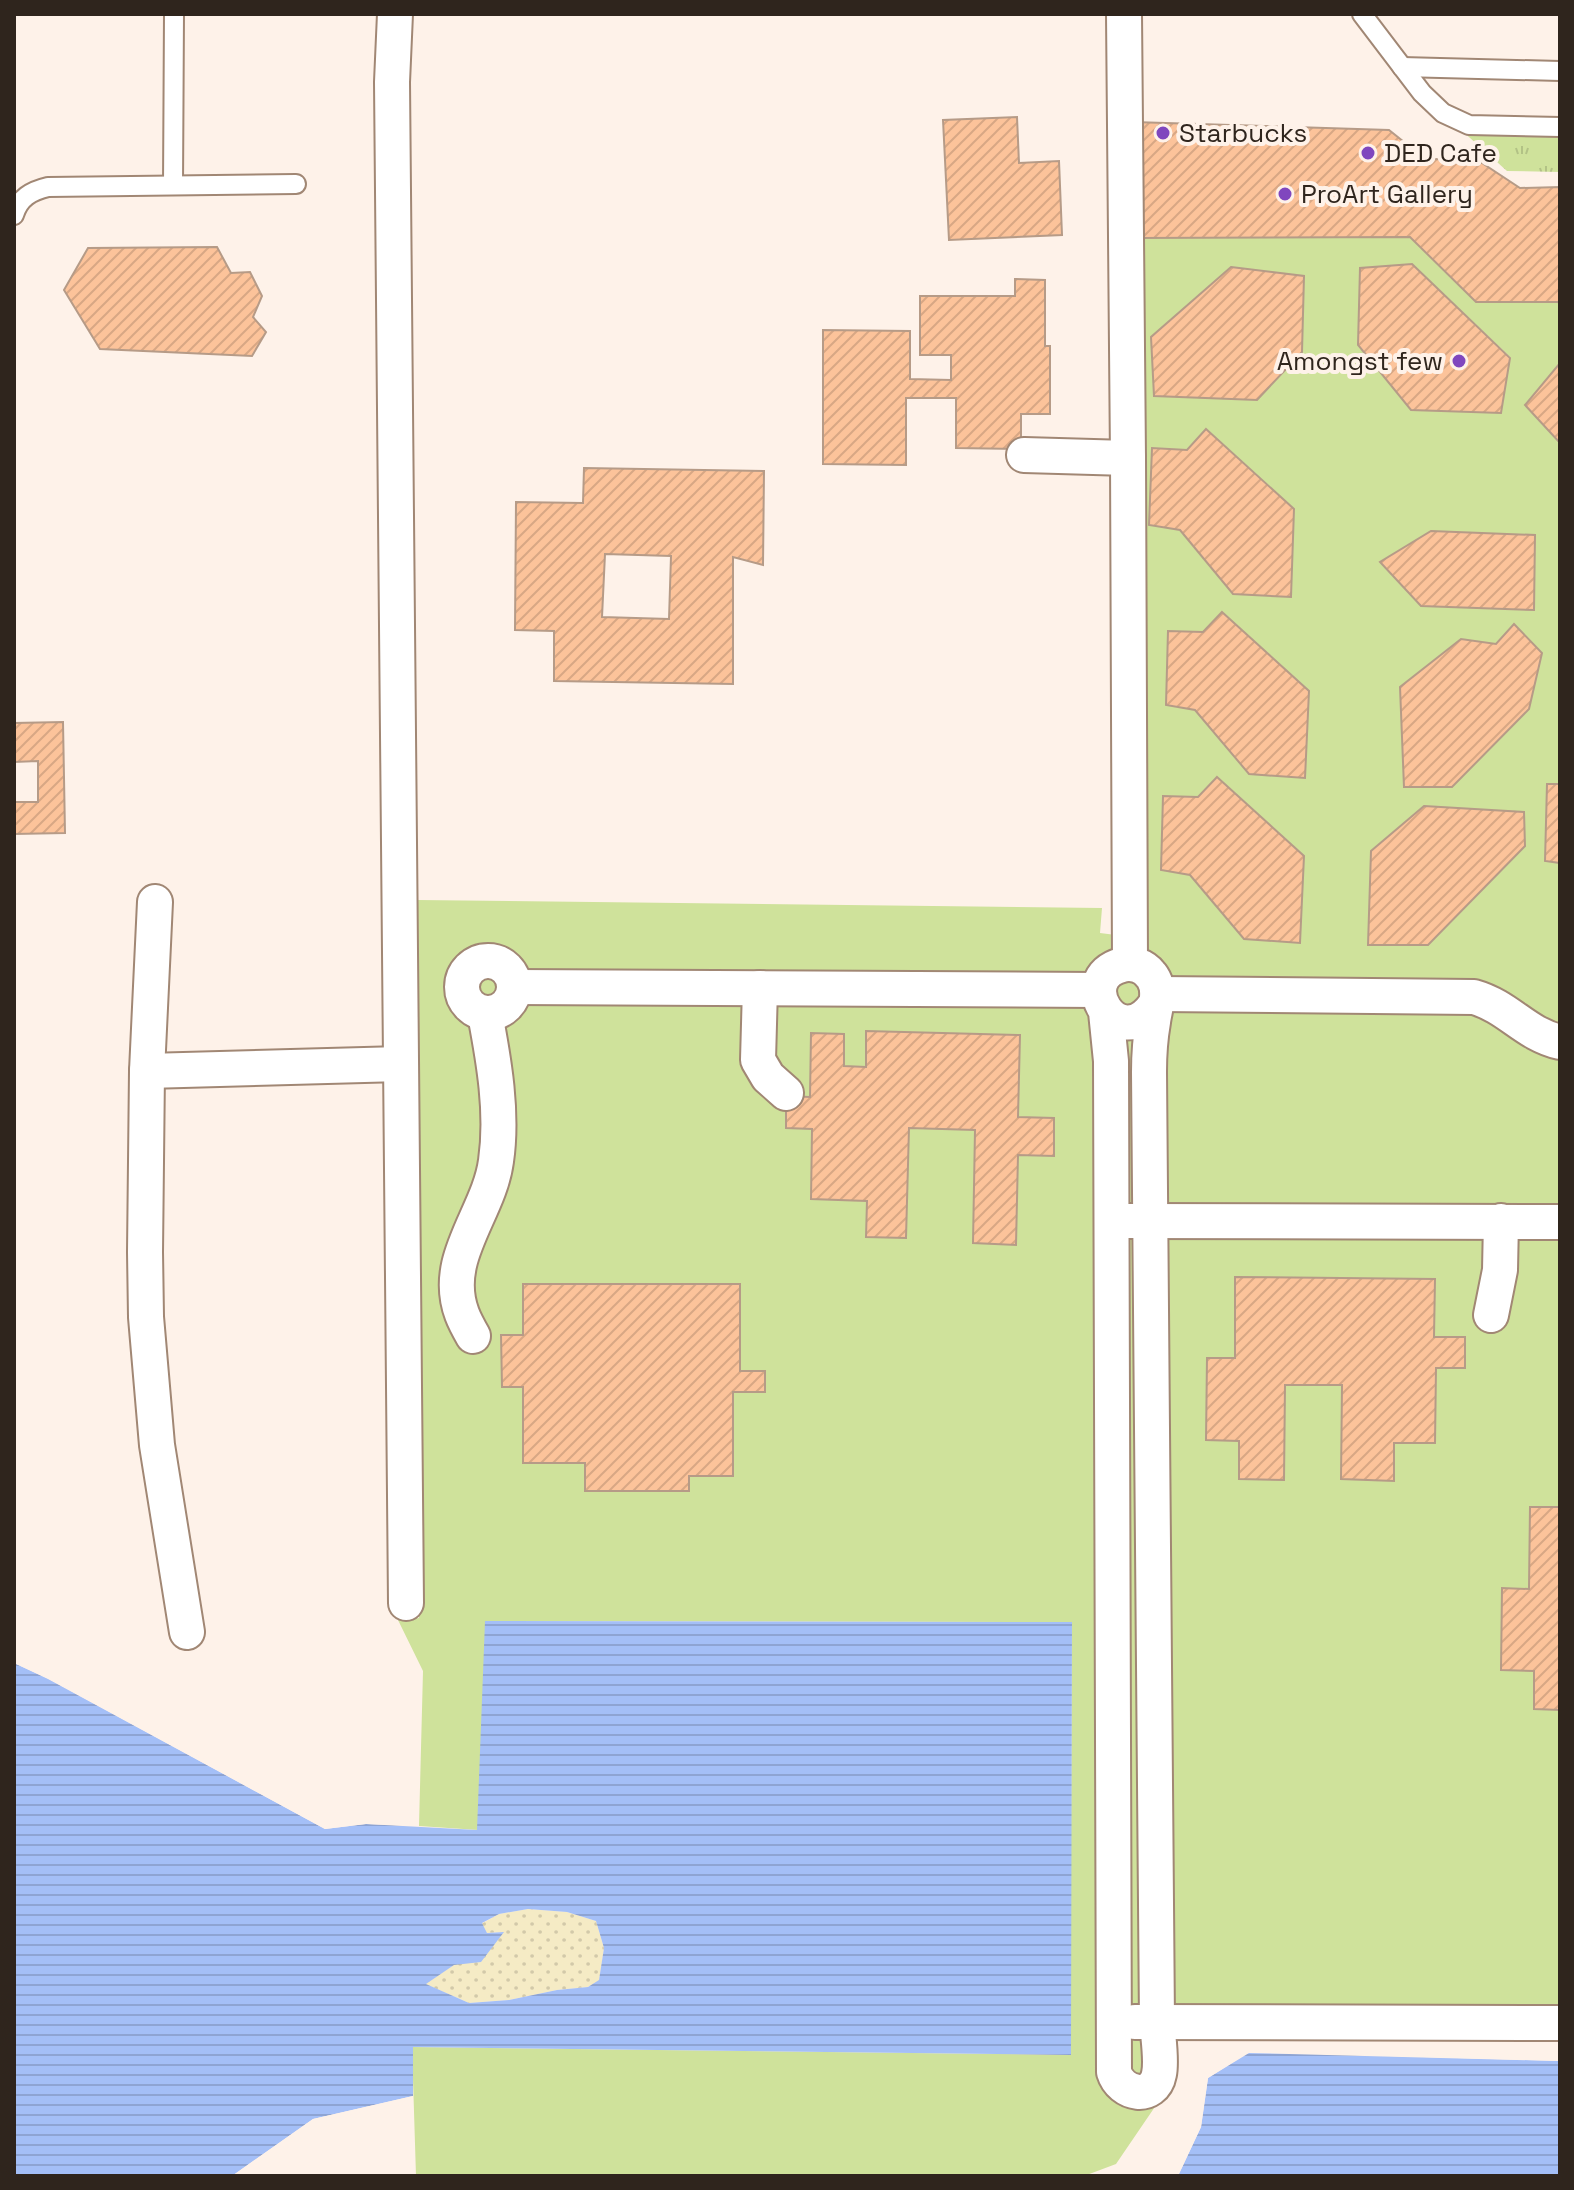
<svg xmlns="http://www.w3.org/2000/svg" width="1574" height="2190" viewBox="0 0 1574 2190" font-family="'Space Grotesk',sans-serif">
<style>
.grass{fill:url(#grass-tufts)}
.sand{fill:url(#sand-dots)}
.green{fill:#cfe29b;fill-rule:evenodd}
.water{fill:url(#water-rules);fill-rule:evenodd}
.pier{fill:#fef2e9}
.building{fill:url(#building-hatch);stroke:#b69b87;stroke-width:2;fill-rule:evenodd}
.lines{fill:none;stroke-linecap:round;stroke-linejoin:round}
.service-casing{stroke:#a18774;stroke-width:22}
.minor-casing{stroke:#a18774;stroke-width:38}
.service{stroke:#fff;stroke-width:18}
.minor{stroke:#fff;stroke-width:34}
.poi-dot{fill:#8047be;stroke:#fef2e9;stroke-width:3}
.labels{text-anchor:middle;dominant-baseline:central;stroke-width:8;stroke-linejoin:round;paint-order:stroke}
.poi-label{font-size:26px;fill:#2f251d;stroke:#fef2e9;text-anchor:start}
</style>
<defs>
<pattern id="grass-tufts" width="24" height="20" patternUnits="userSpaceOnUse" patternTransform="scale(2)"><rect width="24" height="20" fill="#cfe29b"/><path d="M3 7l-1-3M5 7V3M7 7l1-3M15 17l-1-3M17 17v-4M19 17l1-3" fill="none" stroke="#b2c285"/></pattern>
<pattern id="sand-dots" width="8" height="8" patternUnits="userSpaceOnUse" patternTransform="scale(2)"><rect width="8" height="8" fill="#f5ebc5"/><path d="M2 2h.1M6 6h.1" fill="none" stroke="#d2c9a9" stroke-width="1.8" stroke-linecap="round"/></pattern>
<pattern id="water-rules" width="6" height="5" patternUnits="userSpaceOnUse" patternTransform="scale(2)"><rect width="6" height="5" fill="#a4bff7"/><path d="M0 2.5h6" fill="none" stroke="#8ea4d3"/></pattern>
<pattern id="building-hatch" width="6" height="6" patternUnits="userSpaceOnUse" patternTransform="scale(2)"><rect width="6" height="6" fill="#fcc39a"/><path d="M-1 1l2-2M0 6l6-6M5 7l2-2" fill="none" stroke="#d8a784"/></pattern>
</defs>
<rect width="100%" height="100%" fill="#fef2e9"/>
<polygon class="grass" points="1451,121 1560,125 1560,172 1507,171"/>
<polygon class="sand" points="528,1909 567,1912 596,1921 604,1948 599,1981 588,1987 557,1990 509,2000 469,2003 425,1984 503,1932 487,1933 481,1924 499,1914"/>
<path class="green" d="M1410,237L1476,302H1558L1560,304V363L1525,405L1560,443V784H1547L1546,861L1560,863V2026L1181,2016L1163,2095L1116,2164L1084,2176H416L412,2047L1070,2055L1072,1622L486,1621L478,1830L419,1826L423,1671L398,1620L419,1618L417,900L1102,908L1100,933L1148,939L1139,903L1134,238ZM1412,264L1510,357L1500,413L1411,410L1358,345L1360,268ZM1231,267L1304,276L1302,352L1256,400L1154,396L1151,337ZM1207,430L1294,509L1291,597L1233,593L1180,530L1149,524L1152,449L1187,450ZM1431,531L1535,535L1533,610L1421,606L1381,562ZM1222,612L1309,691L1305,778L1249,774L1195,710L1166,705L1168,632H1203ZM1461,639L1496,644L1529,709L1452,787H1404L1400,687ZM1163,797H1198L1300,942L1244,939L1190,875L1161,870ZM1424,806L1524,812L1525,846L1428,945H1368L1371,851Z"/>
<g class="water">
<path d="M485,1621L1072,1622L1071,2055L413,2047V2096L313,2119L232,2176H14V1663L48,1679L325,1829L366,1824L477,1830ZM528,1909L567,1912L596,1921L604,1948L599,1980L588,1987L557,1990L509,2000L469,2003L426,1984L454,1965L481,1962L504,1932L487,1933L482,1923L499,1914Z"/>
<polygon points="1249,2052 1560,2061 1560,2176 1178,2176 1201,2127 1208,2078"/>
</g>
<g class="pier">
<polygon points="14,1659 50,1675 326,1825 366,1820 419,1822 419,1826 366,1824 325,1829 49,1679 14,1663"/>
<polygon points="1248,2049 1560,2057 1560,2061 1249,2053 1208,2078 1201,2127 1178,2176 1174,2176 1197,2126 1205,2076"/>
<polygon points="413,2096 413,2100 314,2123 238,2176 232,2176 313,2119"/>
</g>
<g class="building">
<polygon points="1017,117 1019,163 1059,161 1062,235 949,240 943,120"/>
<polygon points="1133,122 1389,130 1424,158 1482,163 1520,188 1560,187 1560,304 1558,302 1476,302 1410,237 1134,238"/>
<polygon points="217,247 231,273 250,272 262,296 253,317 266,332 252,356 100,349 64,290 88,248"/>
<polygon points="1412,264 1510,358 1501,413 1411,410 1358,345 1360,268"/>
<polygon points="1231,267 1304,276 1302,352 1257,400 1154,396 1151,337"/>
<polygon points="1015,279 1045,280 1045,346 1050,346 1050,414 1021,414 1021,449 956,448 956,398 906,398 906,465 823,464 823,330 910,331 910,379 951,380 951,355 920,355 920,296 1015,296"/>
<polygon points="1560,363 1560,443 1525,405"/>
<polygon points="1206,429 1294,509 1291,597 1233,594 1180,530 1149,525 1152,448 1187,450"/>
<path d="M584,468L764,471L763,565L733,557V684L554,681V631L515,630L516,502L583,503ZM605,554L671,556L669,619L602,617Z"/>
<polygon points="1431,531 1535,535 1534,610 1421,606 1380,562"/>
<polygon points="1222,612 1309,691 1305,778 1249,774 1195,710 1166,705 1168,631 1203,632"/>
<polygon points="1514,624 1542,653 1529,709 1452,787 1404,787 1400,687 1461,639 1496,644"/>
<polygon points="63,722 65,833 14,834 14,802 38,802 38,761 14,762 14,723"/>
<polygon points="1217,777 1304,856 1300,943 1244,939 1190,875 1161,870 1163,796 1198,797"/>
<polygon points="1547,784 1560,784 1560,863 1545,861"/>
<polygon points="1424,806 1524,812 1525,846 1428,945 1368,945 1371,851"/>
<polygon points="866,1031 1020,1035 1018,1117 1054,1118 1054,1156 1018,1155 1016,1245 973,1243 975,1130 909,1128 906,1238 866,1237 867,1201 811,1199 812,1129 786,1128 786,1096 810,1097 811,1033 844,1034 844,1066 866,1067"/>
<polygon points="1235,1277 1435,1279 1434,1337 1465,1337 1465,1368 1436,1368 1435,1443 1394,1443 1394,1481 1341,1479 1342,1385 1285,1385 1284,1480 1239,1479 1239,1441 1206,1440 1207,1358 1235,1358"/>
<polygon points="523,1284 740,1284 740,1371 765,1371 765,1392 733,1392 733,1476 689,1476 689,1491 585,1491 585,1463 523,1463 523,1387 502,1387 501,1335 523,1335"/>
<polygon points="1530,1507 1560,1507 1560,1710 1534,1709 1534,1671 1501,1670 1502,1588 1529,1589"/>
</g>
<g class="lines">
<g class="service-casing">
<g id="service">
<polyline points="1362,14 1422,93 1443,113 1469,125 1560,127"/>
<polyline points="1402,67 1560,71"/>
<polyline points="173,185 174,14"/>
<path d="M14,215C19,198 31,191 48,187L296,184"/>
</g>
</g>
<g class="minor-casing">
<g id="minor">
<polyline points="395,14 392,82 406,1603"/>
<polyline points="1124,14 1128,458 1130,964"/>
<polyline points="1024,455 1128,458"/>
<polyline points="155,902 147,1071 145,1252 146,1317 157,1445 187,1632"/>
<circle cx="488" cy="987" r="26"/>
<polyline points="514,987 1099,990"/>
<polyline points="760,988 758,1060 768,1077 786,1093"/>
<path d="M1158,994L1474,997C1509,1007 1525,1034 1560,1042"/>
<path d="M1106,1012L1111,1061L1114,2072C1121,2095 1154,2101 1159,2074C1162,2060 1158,2037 1157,2022L1149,1072C1149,1055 1150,1039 1153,1022C1154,1013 1158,1001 1157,991C1157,986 1154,978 1150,974C1144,966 1132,962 1122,965C1070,978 1118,1057 1155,1005"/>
<polyline points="147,1071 401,1064"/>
<polyline points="1128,1221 1560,1222"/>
<polyline points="1491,1315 1500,1270 1501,1221"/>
<path d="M473,1336C469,1329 465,1322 462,1314C441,1258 489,1214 496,1161C503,1113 494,1061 485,1014"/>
<polyline points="1135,2022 1560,2023"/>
</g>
</g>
<use href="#service" class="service"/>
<use href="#minor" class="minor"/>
</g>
<g class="poi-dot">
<circle cx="1163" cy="133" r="8"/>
<circle cx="1368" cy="153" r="8"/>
<circle cx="1285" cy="194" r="8"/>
<circle cx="1459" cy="361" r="8"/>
</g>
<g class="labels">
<g class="poi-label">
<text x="1179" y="133">Starbucks</text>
<text x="1384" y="153">DED Cafe</text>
<text x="1301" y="194">ProArt Gallery</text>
<text x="1443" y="361" text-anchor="end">Amongst few</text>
</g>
</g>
<rect width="1574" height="2190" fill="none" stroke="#2f251d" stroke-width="32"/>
</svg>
